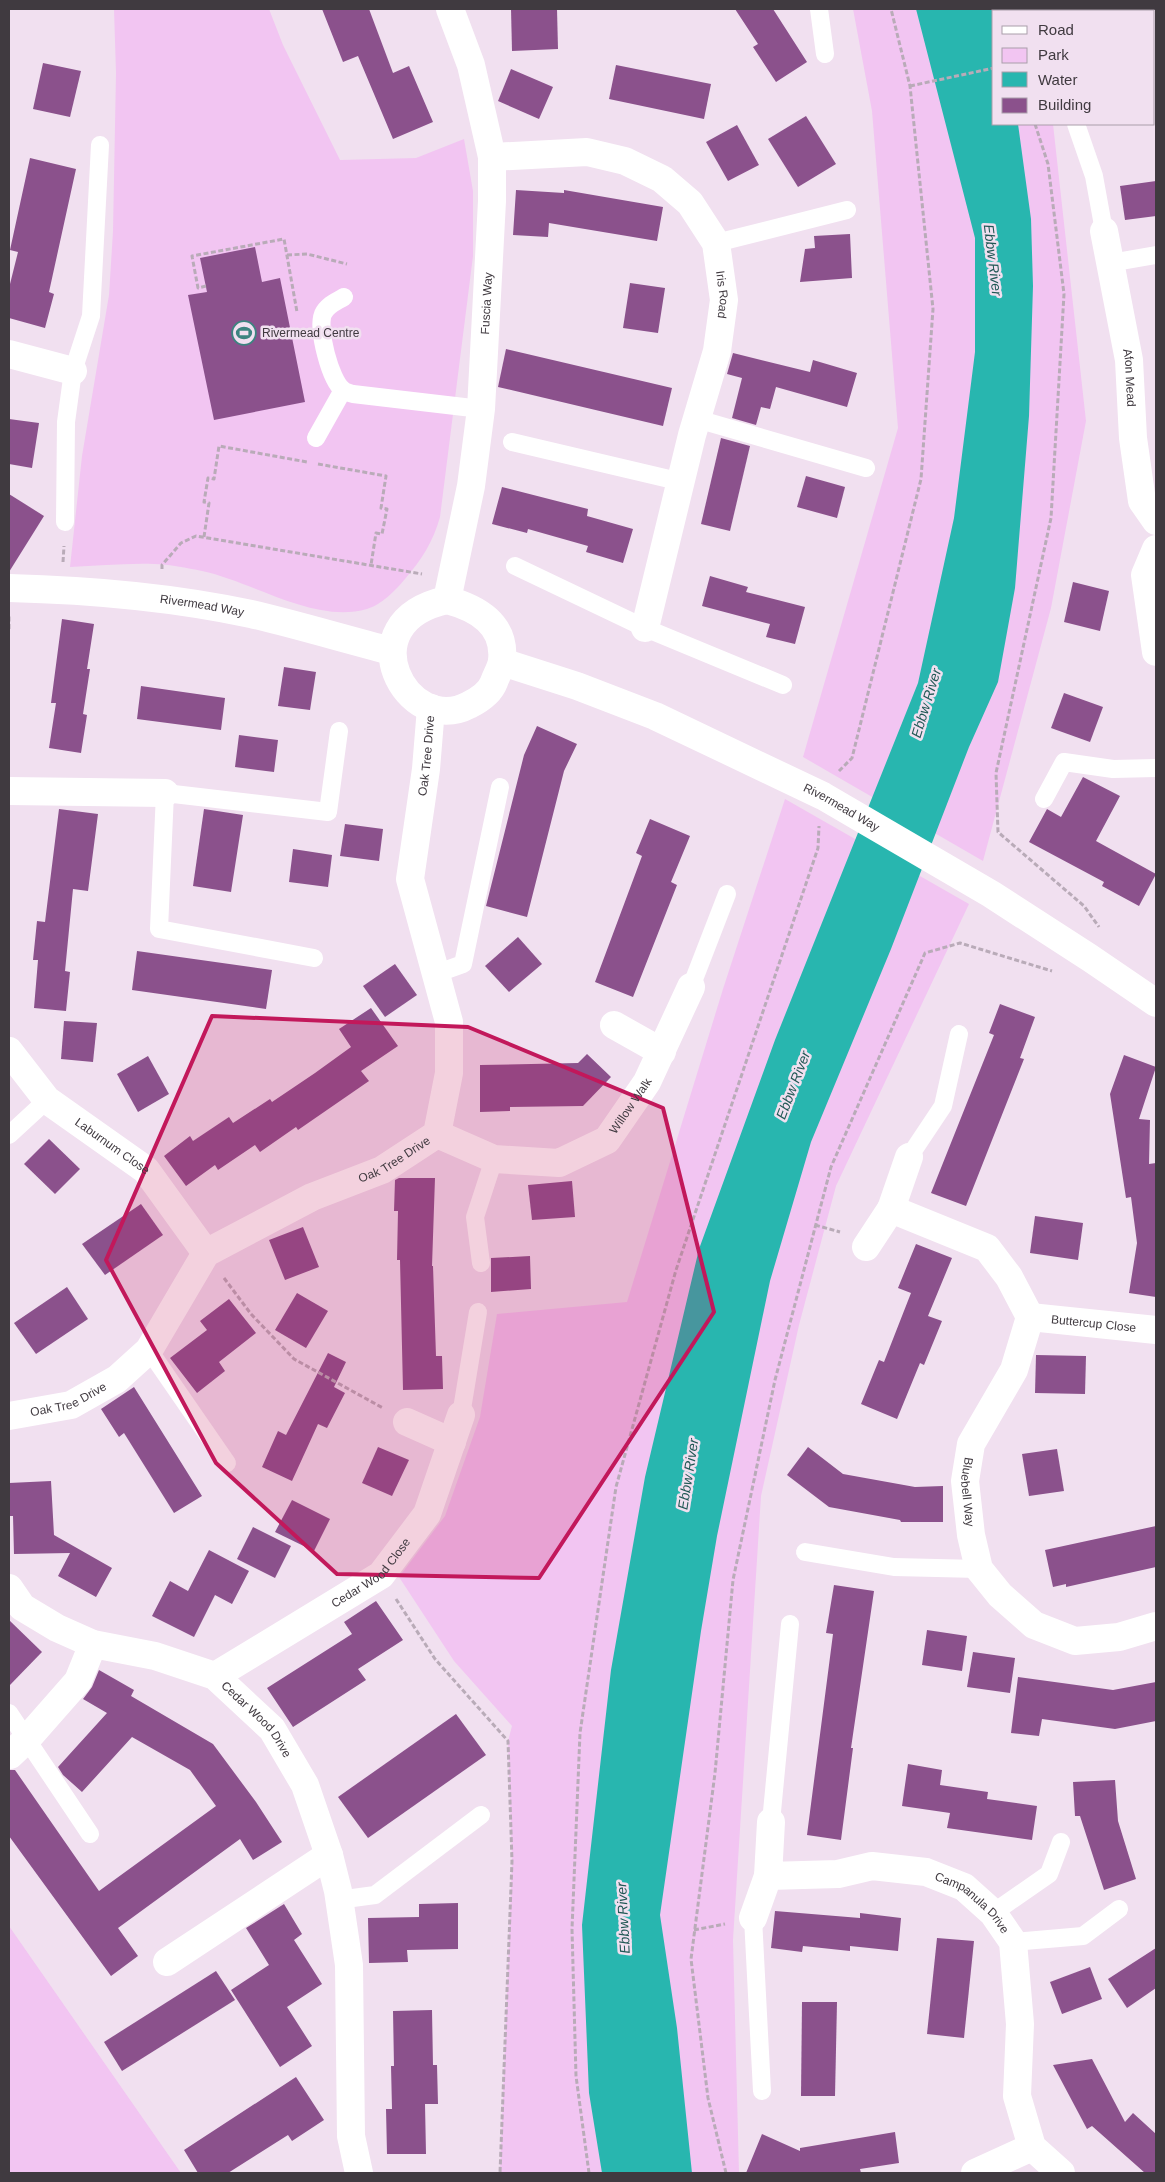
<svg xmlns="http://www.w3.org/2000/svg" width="1165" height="2182" viewBox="0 0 1165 2182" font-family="Helvetica,sans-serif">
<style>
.green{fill:#f2c5f2}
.water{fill:#28b6af}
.building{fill:#8b518c}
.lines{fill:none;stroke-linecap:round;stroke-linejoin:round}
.path{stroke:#b9abb8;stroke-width:3;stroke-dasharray:5 2.5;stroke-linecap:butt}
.service{stroke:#fff;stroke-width:18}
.minor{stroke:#fff;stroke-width:28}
.marked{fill:#c2185b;fill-opacity:0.2;stroke:#c2185b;stroke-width:4;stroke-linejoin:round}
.labels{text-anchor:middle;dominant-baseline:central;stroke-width:5;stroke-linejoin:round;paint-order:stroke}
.street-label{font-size:12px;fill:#403a40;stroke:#f1e0f0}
.poi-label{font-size:12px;fill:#403a40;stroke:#f1e0f0;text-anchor:start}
.water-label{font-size:14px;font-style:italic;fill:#215855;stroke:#f1e0f0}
</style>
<rect width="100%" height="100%" fill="#f1e0f0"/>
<g class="green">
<path d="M114,9H269L283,45L340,160L416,158L464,139L473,191V256L440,517C433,542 422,559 405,579C396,590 381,605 367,609C314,624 254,582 202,571C187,568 169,564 154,564C126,563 98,566 70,567L82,456L109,295L113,231L116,73Z"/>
<polygon points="853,9 1043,9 1041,11 994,11 994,124 1053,124 1086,421 1051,608 983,861 803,757 898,428 872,111"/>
<polygon points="785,799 969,904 836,1186 799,1325 761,1496 733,1940 739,2173 500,2173 512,1861 508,1741 512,1726 454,1661 399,1577 445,1516 480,1417 497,1314 627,1302 723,989"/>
<polygon points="9,1926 181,2173 9,2173"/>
</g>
<polygon class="water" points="916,9 995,9 994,124 1018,124 1031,219 1033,286 1029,416 1015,588 998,682 969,747 891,949 811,1142 770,1281 717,1536 701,1631 660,1915 677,2028 692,2173 602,2173 589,2093 582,1925 611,1670 645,1477 699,1249 775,1040 918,683 954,518 975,352 975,238"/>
<g class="building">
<polygon points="322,9 369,9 393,73 409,66 433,122 393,139 358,56 343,62"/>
<polygon points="511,9 557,9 558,49 512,51"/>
<polygon points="735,9 773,9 807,62 776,82 753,47 758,44"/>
<polygon points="43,63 81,71 70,117 33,109"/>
<polygon points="616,65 711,84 704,119 609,99"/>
<polygon points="511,69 553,87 539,119 498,101"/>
<polygon points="806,116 836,164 798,187 768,139"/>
<polygon points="737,125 759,165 728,181 706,142"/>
<polygon points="30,158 76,169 49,292 54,294 45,328 9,318 9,288 18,252 10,250"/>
<polygon points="1156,181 1156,216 1125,220 1120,186"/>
<polygon points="516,190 564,193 564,190 663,207 657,241 549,223 548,237 513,235"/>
<polygon points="850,234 852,278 800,282 805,249 815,248 814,236"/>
<polygon points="255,247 262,282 280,278 305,402 214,420 188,295 207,292 200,258"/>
<polygon points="630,283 665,288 658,333 623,328"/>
<polygon points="506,349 672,388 663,426 498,387"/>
<polygon points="733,353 810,372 813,360 857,373 847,407 776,387 770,409 761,407 756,425 732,418 742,378 727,374"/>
<polygon points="9,419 39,423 32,468 9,464"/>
<polygon points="721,438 750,446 730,531 701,524"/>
<polygon points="806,476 845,487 837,518 797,507"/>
<polygon points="502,487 588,509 587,516 633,529 623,563 586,552 588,546 528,529 527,533 492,524"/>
<polygon points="9,494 44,516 9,572"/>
<polygon points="710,576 748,587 746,592 805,607 795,644 766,637 770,624 702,606"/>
<polygon points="1073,582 1109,591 1100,631 1064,622"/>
<polygon points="62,619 94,624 87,669 90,669 83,714 87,715 81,753 49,748 56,703 51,703"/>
<polygon points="284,667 316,672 310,710 278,706"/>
<polygon points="141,686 225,698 221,730 137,719"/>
<polygon points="1064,693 1103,707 1090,742 1051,728"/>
<polygon points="537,726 577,744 564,771 527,917 486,906 524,755"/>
<polygon points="239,735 278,740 274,772 235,767"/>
<polygon points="1083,777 1120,796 1096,841 1156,874 1139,906 1102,886 1104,882 1029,842 1047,809 1061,817"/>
<polygon points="59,809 98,814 88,891 73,889 65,971 70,972 66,1011 34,1008 38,960 33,960 37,921 45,922"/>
<polygon points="204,809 243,815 231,892 193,886"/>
<polygon points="650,819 690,836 671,882 677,885 633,997 595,982 642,856 636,853"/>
<polygon points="345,824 383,829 379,861 340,856"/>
<polygon points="293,849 332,855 328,887 289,882"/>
<polygon points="518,937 542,964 509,992 485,966"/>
<polygon points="137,951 272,970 266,1009 132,990"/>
<polygon points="395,964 417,995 385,1017 363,986"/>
<polygon points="1000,1004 1035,1017 1020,1058 1024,1059 966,1206 931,1193 994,1035 989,1033"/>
<polygon points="371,1008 398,1046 361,1071 369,1081 298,1130 296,1127 260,1152 255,1145 218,1170 215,1165 186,1186 164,1156 190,1136 193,1141 229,1117 233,1123 270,1099 272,1102 315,1073 351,1047 339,1029"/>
<polygon points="64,1021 97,1023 93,1062 61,1059"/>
<polygon points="587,1054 611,1077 583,1106 510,1107 510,1111 480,1112 480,1065 578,1063"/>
<polygon points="1124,1055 1156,1067 1139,1119 1150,1120 1149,1164 1156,1163 1156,1297 1129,1293 1137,1243 1131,1197 1126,1198 1110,1094"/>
<polygon points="148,1056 169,1094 138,1112 117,1074"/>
<polygon points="49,1139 80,1169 55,1194 24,1164"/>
<polygon points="399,1178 435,1178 432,1266 433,1266 436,1356 442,1356 443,1389 403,1390 400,1260 397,1260 398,1211 394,1211 395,1180"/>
<polygon points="572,1181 575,1217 532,1220 528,1185"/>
<polygon points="141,1204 163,1235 105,1275 82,1244"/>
<polygon points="1035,1216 1083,1223 1078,1260 1030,1253"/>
<polygon points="303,1227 319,1267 285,1280 269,1240"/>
<polygon points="916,1244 952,1258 928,1316 942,1321 924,1365 920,1363 897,1419 861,1404 879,1360 884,1362 911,1293 898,1288"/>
<polygon points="530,1256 531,1289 491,1292 491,1258"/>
<polygon points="67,1287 88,1319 36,1354 14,1323"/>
<polygon points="297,1293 328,1311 306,1348 275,1330"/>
<polygon points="229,1299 256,1333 219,1362 225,1371 197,1393 170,1358 207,1330 200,1321"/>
<polygon points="328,1353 346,1362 334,1387 345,1393 327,1428 318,1424 292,1481 262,1467 278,1431 286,1435"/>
<polygon points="1036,1355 1086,1356 1085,1394 1035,1393"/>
<polygon points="134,1387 202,1496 174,1513 124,1433 119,1437 101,1409"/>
<polygon points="378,1447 409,1460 392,1496 362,1483"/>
<polygon points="808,1447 843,1474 915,1487 943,1486 943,1522 901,1522 900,1520 829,1507 787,1475"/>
<polygon points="1057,1449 1064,1491 1029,1496 1022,1454"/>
<polygon points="51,1481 54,1535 112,1568 96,1597 58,1576 70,1553 14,1554 13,1516 9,1516 9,1483"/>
<polygon points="292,1500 330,1519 314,1551 275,1532"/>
<polygon points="1156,1526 1156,1567 1066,1587 1066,1584 1053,1587 1045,1550"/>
<polygon points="253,1527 291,1546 275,1578 237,1559"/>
<polygon points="209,1550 249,1571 232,1604 215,1595 194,1637 152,1616 170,1581 188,1591"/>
<polygon points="834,1585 874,1591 851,1748 853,1748 841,1840 807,1835 833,1634 826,1633"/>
<polygon points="376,1601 403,1640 358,1669 366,1680 293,1727 267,1688 352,1634 344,1622"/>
<polygon points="9,1620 42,1652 9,1686"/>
<polygon points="927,1630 967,1636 962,1671 922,1665"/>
<polygon points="973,1652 1015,1658 1010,1693 967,1687"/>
<polygon points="99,1670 134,1690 131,1696 213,1744 256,1802 282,1842 253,1860 240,1839 118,1928 138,1956 111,1976 9,1836 9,1770 15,1770 99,1891 216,1806 190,1770 132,1737 82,1792 63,1775 58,1767 107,1713 83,1699 92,1687"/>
<polygon points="1018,1677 1113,1690 1156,1682 1156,1721 1115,1729 1042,1719 1039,1736 1011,1733"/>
<polygon points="456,1714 486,1755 368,1838 338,1797"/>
<polygon points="908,1764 942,1770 940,1785 988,1792 987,1799 1037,1806 1032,1840 947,1828 950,1813 902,1806"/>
<polygon points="1115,1780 1118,1821 1136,1879 1104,1890 1080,1816 1075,1816 1073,1782"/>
<polygon points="458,1903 458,1949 407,1950 408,1962 369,1963 368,1918 419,1917 419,1904"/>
<polygon points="284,1904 302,1934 294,1940 322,1984 287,2007 312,2046 280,2067 231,1990 269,1965 246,1928"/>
<polygon points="775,1911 860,1918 860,1913 901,1918 898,1951 850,1946 850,1951 803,1946 802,1952 771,1948"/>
<polygon points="937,1938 974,1941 964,2038 927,2034"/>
<polygon points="1156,1948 1156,1988 1127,2008 1108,1979"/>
<polygon points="1090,1967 1102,1999 1062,2014 1050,1982"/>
<polygon points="216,1971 235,2000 122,2071 104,2042"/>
<polygon points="802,2002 837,2002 835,2096 801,2096"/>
<polygon points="432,2010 433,2065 437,2065 438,2104 425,2104 426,2154 387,2154 386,2109 392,2109 391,2066 394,2066 393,2011"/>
<polygon points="1092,2059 1125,2122 1133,2113 1156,2134 1156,2173 1145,2173 1092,2126 1087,2129 1053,2065"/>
<polygon points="296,2077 324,2120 292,2141 288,2135 228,2173 198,2173 184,2150"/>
<polygon points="895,2132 899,2163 860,2169 861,2173 746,2173 762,2134 800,2151 800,2148"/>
</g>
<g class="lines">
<g class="path">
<polyline points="1017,9 1017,11"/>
<polyline points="910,86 994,68"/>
<polyline points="1035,124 1048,164 1064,294 1051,518 996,773 998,832 1084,906 1099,927"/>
<polyline points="287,255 307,254 347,264"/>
<polyline points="206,286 198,288 192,256 284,239 297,312"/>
<polyline points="318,464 386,476 381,508 387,509 382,534 376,533 371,565"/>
<polyline points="204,537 209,503 204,502 208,478 214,479 219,446 307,462"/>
<polyline points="63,562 64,546"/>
<polyline points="162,569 162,565 181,543 196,536 422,574"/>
<polyline points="9,629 9,616"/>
<polyline points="839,771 852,758 921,479 933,309 910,86 891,9"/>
<polyline points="815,1225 840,1232"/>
<polyline points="224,1278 251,1314 294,1359 383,1408"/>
<polyline points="396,1599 435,1659 508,1741 512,1861 500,2173"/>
<polyline points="694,1930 725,1924"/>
<polyline points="589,2173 576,2076 572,1929 580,1733 616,1487 676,1270 818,848 819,826"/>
<polyline points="726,2173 708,2098 691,1959 715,1773 733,1580 775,1380 831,1167 925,953 960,943 1052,971"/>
</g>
<g class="service">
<polyline points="819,9 825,54"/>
<polyline points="1076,124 1094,176 1104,231"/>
<polyline points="716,243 847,210"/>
<polyline points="1110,263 1156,255"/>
<path d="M344,297C336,302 327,305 323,314C317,329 330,380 343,390C345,392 350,393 353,394L481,409"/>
<polyline points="697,419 866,468"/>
<polyline points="316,438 343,390"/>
<polyline points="512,442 682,482"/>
<polyline points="65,522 66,422 73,371 91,316 100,145"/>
<polyline points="515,566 645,628 783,685"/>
<polyline points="1044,799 1064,762 1113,769 1156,768"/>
<polyline points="314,958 159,929 165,793 328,812 339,731"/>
<polyline points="435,974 463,964 500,787"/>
<polyline points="691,987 727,894"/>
<polyline points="9,1135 47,1100"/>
<polyline points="909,1157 943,1106 959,1034"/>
<polyline points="481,1263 475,1217 494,1159"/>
<polyline points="149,1350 227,1463"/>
<polyline points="461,1415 478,1312"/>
<polyline points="805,1552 894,1567 979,1569"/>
<polyline points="9,1713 90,1834"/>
<polyline points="771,1822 790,1624"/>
<polyline points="338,1900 375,1895 481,1815"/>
<polyline points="993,1913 1049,1874 1061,1842"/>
<polyline points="753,1918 762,2091"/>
<polyline points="1013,1942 1083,1936 1119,1909"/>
</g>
<g class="minor">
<path id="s1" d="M492,157L587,152L625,161L662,179L690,203L716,243L724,300L717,351L692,435L645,628"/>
<path id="s2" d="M1104,231L1129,360L1133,438L1142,501L1156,521"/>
<polyline points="9,354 73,371"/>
<polyline points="1156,549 1145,575 1156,652"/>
<path id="s3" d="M9,588C90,590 171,597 251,614C298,625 344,639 391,651"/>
<path id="s4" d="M447,600L471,486L481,409L492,201V157L471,65L450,9"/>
<path d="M447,600C477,608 506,624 502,661C501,668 496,676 494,682C490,693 479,700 469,705C407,738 345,622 447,600Z"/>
<path id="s5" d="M502,662L577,686L655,716L823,796L991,894L1090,958L1156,1003"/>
<polyline points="9,791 165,793"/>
<polyline points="614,1025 662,1052"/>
<path id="s6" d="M9,1051L47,1100L146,1170L206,1253"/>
<path id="s7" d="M437,1134L494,1159L559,1163L607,1140L647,1082L691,987"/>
<polyline points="891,1209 909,1157"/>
<path id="s8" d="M866,1247L891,1209L987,1248L1009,1277L1030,1317L1014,1370L971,1444L965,1481L971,1535L979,1569L1000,1595L1034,1625L1075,1641L1119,1637L1156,1626"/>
<path id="s9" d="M1030,1317L1156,1330"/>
<path id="s10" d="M9,1416L71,1405L117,1379L149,1350L206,1253L312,1197L382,1170L437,1134L449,1073V1022L410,879L426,769L431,708"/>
<polyline points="407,1422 452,1442"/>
<path id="s11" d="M9,1588L22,1607L57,1628L93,1644L155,1656L215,1676L272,1729L305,1785L329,1855L338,1891L349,1965L351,2136L359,2173"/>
<path id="s12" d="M215,1676L381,1575L427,1514L461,1415"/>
<polyline points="10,1755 27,1739 78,1681 93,1644"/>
<path id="s13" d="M771,1822L768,1876L838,1874L872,1866L926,1872L964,1887L993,1913L1013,1942L1020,2024L1017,2096L1032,2147L1061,2173"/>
<polyline points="753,1918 768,1876"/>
<polyline points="167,1962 329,1855"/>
<polyline points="975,2173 1032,2147"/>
</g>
</g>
<path class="marked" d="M212,1016L468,1027L663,1108L714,1312L539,1578L337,1574L216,1463L106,1260Z"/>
<defs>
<g id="stadium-ring" transform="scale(1.25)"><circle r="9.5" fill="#f1e0f0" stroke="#3d8480" stroke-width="1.5"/><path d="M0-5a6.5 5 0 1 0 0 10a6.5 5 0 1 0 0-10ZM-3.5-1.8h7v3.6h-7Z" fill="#3d8480"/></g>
</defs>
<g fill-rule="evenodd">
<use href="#stadium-ring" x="244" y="333"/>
</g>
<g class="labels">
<g class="street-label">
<text stroke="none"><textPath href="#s1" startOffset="312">Iris Road</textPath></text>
<text stroke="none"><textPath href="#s4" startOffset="300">Fuscia Way</textPath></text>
<text stroke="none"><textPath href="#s2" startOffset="149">Afon Mead</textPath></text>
<text stroke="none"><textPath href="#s3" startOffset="194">Rivermead Way</textPath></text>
<text stroke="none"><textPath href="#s10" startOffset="918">Oak Tree Drive</textPath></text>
<text stroke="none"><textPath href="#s5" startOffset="370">Rivermead Way</textPath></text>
<text stroke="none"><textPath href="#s7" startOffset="222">Willow Walk</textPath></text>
<text stroke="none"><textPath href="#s6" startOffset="142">Laburnum Close</textPath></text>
<text stroke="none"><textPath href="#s10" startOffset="482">Oak Tree Drive</textPath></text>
<text stroke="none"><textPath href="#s9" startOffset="64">Buttercup Close</textPath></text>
<text stroke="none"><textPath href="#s10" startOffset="62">Oak Tree Drive</textPath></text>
<text stroke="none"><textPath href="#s8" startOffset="420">Bluebell Way</textPath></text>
<text stroke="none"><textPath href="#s12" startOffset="188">Cedar Wood Close</textPath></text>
<text stroke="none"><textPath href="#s11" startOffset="290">Cedar Wood Drive</textPath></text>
<text stroke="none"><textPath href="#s13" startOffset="270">Campanula Drive</textPath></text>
</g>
<g class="poi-label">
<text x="262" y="333">Rivermead Centre</text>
</g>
<g class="water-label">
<text transform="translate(993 260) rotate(83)">Ebbw River</text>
<text transform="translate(926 703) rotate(-73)">Ebbw River</text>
<text transform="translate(793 1085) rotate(-69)">Ebbw River</text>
<text transform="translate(688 1474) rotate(-81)">Ebbw River</text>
<text transform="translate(623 1918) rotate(-93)">Ebbw River</text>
</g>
</g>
<rect width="1165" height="2182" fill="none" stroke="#403a40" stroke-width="20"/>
<rect x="992" y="10" width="162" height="115" fill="#f1e0f0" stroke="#aa9eaa"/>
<rect x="1002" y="26" width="25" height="8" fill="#ffffff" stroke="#aa9eaa"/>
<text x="1038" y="35" font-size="15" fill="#403a40">Road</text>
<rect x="1002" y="48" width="25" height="15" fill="#f2c5f2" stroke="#aa9eaa"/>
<text x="1038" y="60" font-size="15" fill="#403a40">Park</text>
<rect x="1002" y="72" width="25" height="15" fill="#28b6af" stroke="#aa9eaa"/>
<text x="1038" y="85" font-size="15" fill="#403a40">Water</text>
<rect x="1002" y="98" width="25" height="15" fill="#8b518c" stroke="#aa9eaa"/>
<text x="1038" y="110" font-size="15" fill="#403a40">Building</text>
</svg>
